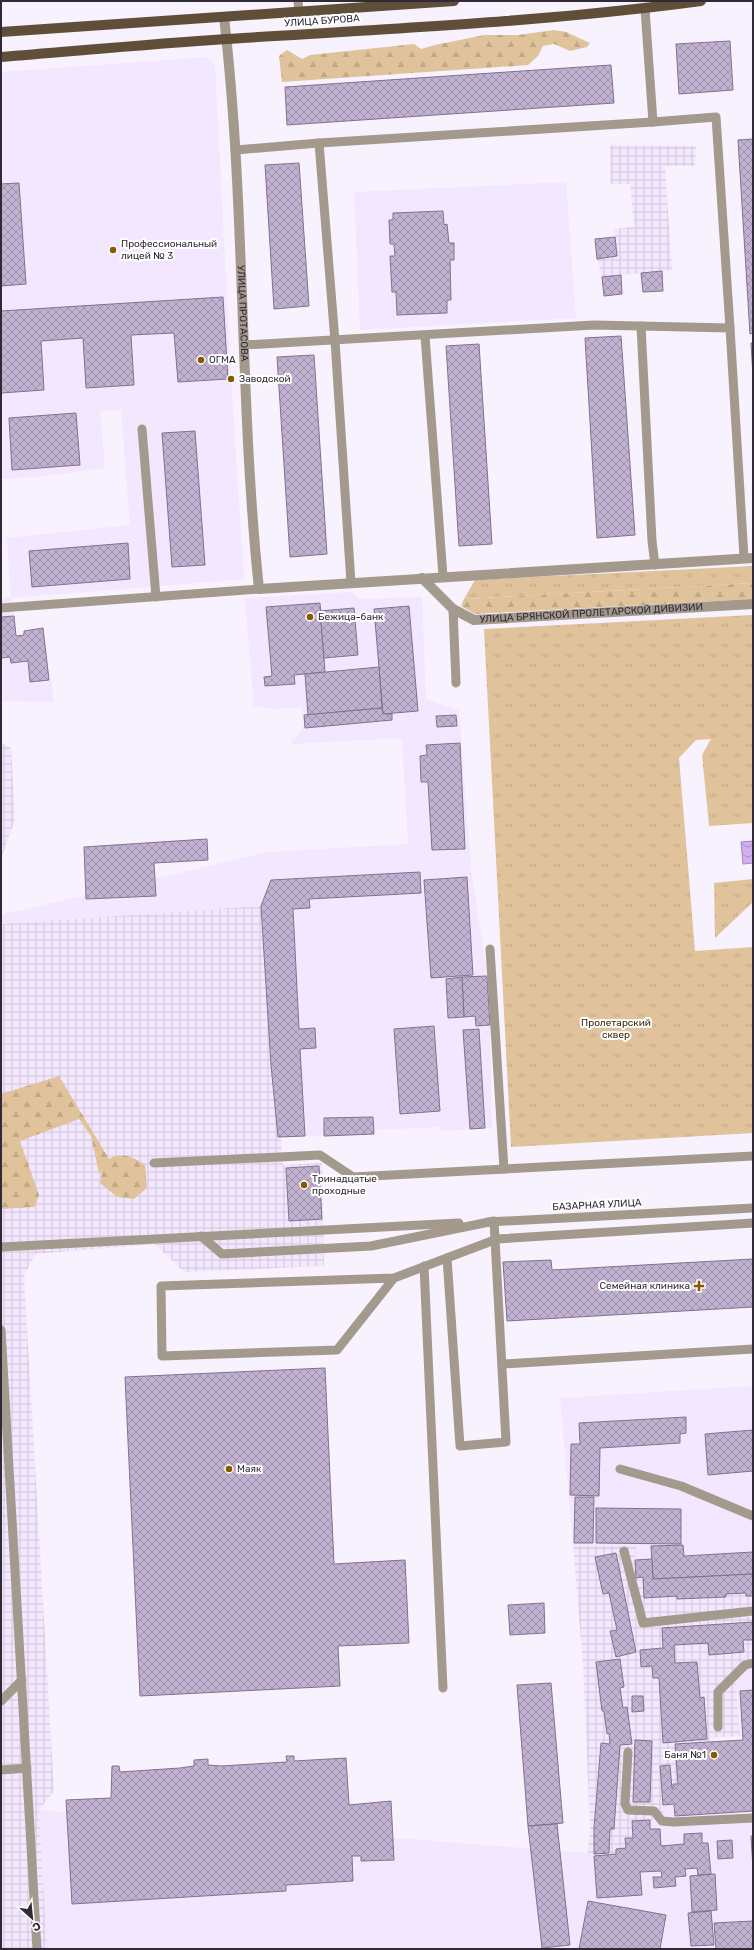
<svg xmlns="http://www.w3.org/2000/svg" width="754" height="1950" viewBox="0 0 754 1950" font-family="Rubik,sans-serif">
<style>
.built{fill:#f3e7ff}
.industrial{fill:url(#industrial-grid)}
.grass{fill:url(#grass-tufts)}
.forest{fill:url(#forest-firs)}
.water{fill:url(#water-waves);stroke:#a187ba}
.building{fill:url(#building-cross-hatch);stroke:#81718f}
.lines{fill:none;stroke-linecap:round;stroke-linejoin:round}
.lane{stroke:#a3998c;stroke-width:9}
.street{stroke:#a3998c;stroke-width:10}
.primary{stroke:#604f38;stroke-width:10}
.poi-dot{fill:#885a00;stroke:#fff;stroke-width:1.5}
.labels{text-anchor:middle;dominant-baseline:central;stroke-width:4;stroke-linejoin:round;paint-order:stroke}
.street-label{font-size:10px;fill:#302936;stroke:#fff}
.poi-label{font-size:10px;fill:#302936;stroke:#fff;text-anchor:start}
.park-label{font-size:10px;fill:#3b280a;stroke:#fff}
</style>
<defs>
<pattern id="industrial-grid" width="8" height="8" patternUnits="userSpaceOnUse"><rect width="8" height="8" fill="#f3e7ff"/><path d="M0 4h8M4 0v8" fill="none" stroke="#d1c6db"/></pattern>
<pattern id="grass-tufts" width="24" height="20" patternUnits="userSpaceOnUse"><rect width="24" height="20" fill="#e1c39b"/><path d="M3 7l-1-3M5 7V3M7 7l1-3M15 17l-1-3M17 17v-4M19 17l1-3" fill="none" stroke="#c1a886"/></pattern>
<pattern id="forest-firs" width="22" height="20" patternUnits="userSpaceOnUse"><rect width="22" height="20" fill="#e1c39b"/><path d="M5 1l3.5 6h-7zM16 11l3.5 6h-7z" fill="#c1a886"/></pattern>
<pattern id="water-waves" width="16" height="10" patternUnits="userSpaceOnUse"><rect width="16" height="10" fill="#d2aff2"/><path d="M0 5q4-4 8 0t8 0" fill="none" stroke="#ab8ec5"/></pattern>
<pattern id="building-cross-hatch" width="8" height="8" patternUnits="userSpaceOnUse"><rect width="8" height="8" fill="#c2b2d2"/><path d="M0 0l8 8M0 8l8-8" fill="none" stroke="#9e91ab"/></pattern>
</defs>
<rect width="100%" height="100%" fill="#f8f1fe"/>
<g class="built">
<polygon points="207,57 215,65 232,394 244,579 11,598 14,616 1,617 1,598 11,597 7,538 130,525 121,410 100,411 105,468 45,476 2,479 1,459 1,72"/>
<polygon points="566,182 576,318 360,330 354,192"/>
<polygon points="352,592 359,599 422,597 426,699 459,710 471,867 487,976 490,1025 492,1128 440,1131 440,1127 374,1130 374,1134 278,1137 261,906 1,924 1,915 268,852 408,844 402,738 291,744 304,725 301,708 270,709 254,706 245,598"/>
<polygon points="10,657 11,663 28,661 30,682 49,680 52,682 53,702 1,701 1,658"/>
<polygon points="753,1386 753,1574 635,1560 636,1546 573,1546 560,1398"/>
<polygon points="753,1668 753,1949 47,1949 39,1810 588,1853 594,1856 616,1854 616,1849 625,1838 634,1821 650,1820 660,1766 670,1765 672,1789 675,1744 742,1740 735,1670"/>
</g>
<g class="industrial">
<polygon points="610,145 696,146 695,166 665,166 672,270 602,277 597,259 617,256 614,229 634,227 630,184 610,184"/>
<polygon points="1,743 11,748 15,819 1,859"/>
<polygon points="261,906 283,1165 322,1163 324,1266 184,1272 155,1244 35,1254 24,1276 54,1791 39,1810 47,1949 1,1949 1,924"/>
<polygon points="573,1546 636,1546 635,1560 652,1559 753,1574 753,1668 735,1670 740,1736 710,1738 710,1742 675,1744 678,1784 673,1784 673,1789 672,1789 670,1765 660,1766 664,1819 632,1821 633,1838 625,1838 626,1848 616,1849 616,1854 594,1856 588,1853 590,1827 583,1664"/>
</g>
<g class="grass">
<polygon points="753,566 753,583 464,599 475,580"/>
<polygon points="753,615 753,823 709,826 702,755 711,739 696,740 679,758 695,951 753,947 753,1133 511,1147 484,629"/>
<polygon points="753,879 753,902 715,938 714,883"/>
</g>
<g class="forest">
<polygon points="554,30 566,32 590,43 587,47 570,51 554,44 543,46 538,56 528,65 282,82 279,56 287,50 302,59 310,55 414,44 421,49 435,45 484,35 518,35"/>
<polygon points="753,583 753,599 475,614 461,606 464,599"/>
<path d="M59,1076L109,1159C121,1151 134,1157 145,1165L147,1188L134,1199L117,1197L100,1183L102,1173H99L91,1136L79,1119L20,1141L39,1195L35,1207L1,1209V1094Z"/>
</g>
<polygon class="water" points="753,841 753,863 743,864 741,842"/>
<g class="building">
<polygon points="730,41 733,90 679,94 676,44"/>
<polygon points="611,65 614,103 287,125 285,87"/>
<polygon points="753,139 753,333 750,334 738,140"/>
<polygon points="299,163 309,306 274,309 265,165"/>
<polygon points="19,183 26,284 1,286 1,184"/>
<polygon points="443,211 444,225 447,224 449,243 454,243 454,260 450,260 451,300 447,300 447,313 397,315 396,292 392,292 390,256 395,256 394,244 390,244 389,220 393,220 393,213"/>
<polygon points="615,237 617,256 597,259 595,239"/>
<polygon points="662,271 663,291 643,292 641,273"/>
<polygon points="621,275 622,294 604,296 602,277"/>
<polygon points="223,297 228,379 178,382 174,333 131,335 134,385 86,388 83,338 41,341 44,390 1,393 1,311"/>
<polygon points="621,336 635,535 597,538 585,338"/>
<polygon points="751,343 753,343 753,377"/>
<polygon points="479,344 492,544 459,546 446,346"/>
<polygon points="314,355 327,554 290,557 277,357"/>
<polygon points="76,413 80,465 12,470 9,418"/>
<polygon points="195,431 205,565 172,567 162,433"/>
<polygon points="128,543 130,579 32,587 29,551"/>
<polygon points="320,603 325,672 294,675 295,684 265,686 264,677 272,676 266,607"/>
<polygon points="409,606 418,711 383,714 374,609"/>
<polygon points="354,608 358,655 324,658 320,611"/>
<polygon points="14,616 16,636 24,635 24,631 43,628 49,680 30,682 28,661 11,663 10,657 1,658 1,617"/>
<polygon points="379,667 382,708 308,715 305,674"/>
<polygon points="382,708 383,714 392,714 392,720 305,728 304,715"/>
<polygon points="456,715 457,726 437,727 436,716"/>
<polygon points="460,743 465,849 432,850 428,782 421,782 420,756 427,755 426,745"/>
<polygon points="207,839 208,860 154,863 156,896 86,899 84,847"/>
<polygon points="420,872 421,893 309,899 310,908 293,909 299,1029 315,1028 316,1048 300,1049 305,1136 278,1137 271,1065 261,906 271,880"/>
<polygon points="467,877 473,975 431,978 424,880"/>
<polygon points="487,976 490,1025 476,1026 475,1016 464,1017 462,977"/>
<polygon points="462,977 464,1017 448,1018 446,979"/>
<polygon points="434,1026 440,1111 400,1114 394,1029"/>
<polygon points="479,1029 485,1128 470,1129 463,1030"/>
<polygon points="373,1117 374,1134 324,1136 324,1118"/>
<polygon points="319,1166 322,1219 289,1221 286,1168"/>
<polygon points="753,1259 753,1307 507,1321 503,1262 551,1260 552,1270"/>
<polygon points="325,1368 334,1564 405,1560 409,1643 338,1646 340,1686 140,1696 125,1377"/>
<polygon points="686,1417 686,1433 680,1434 680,1443 600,1448 599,1496 570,1495 571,1444 580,1444 579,1423"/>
<polygon points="753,1430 753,1471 708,1475 705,1434"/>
<polygon points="575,1497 594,1497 593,1543 574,1543"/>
<polygon points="596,1508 681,1509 681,1544 596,1543"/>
<polygon points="683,1545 684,1556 753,1552 753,1574 653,1579 651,1546"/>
<polygon points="616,1553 636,1652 616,1657 610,1631 617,1630 609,1593 603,1594 595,1557"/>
<polygon points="652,1559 653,1579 753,1574 753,1596 746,1596 746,1593 726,1594 726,1597 677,1599 677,1596 644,1598 643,1577 636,1578 635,1560"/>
<polygon points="544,1603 545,1633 510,1635 508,1605"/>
<polygon points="753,1622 753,1640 743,1640 744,1652 709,1655 708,1643 674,1645 675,1663 697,1662 700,1698 704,1697 707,1739 663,1743 659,1678 653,1678 652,1666 641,1667 640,1650 663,1648 662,1628"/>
<polygon points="620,1659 624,1687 620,1688 623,1708 627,1707 632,1744 620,1745 614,1829 610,1829 609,1853 594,1854 594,1828 601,1743 610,1744 609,1733 607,1734 604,1711 602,1711 596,1662"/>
<polygon points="551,1683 563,1823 528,1826 517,1685"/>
<polygon points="753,1690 753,1811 675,1816 674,1804 663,1805 660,1766 670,1765 672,1789 673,1789 673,1784 678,1784 675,1744 743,1740 740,1691"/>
<polygon points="632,1696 643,1696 644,1711 632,1712"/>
<polygon points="635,1740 652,1741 650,1802 633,1802"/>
<polygon points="286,1756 294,1756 294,1761 346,1758 349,1805 391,1801 394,1860 361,1861 361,1856 352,1856 353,1881 286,1885 286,1891 72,1904 66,1800 111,1798 112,1766 119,1766 120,1772 180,1768 194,1766 194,1760 208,1759 208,1765 221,1766 287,1762"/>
<polygon points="650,1820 650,1829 660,1829 661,1846 684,1844 684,1834 702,1833 702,1843 708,1843 711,1874 698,1875 697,1868 685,1869 686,1876 675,1877 676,1886 654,1888 653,1877 662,1877 661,1871 640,1872 642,1895 597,1898 594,1856 616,1854 616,1849 626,1848 625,1838 633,1838 632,1821"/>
<polygon points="557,1824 570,1945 542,1948 528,1826"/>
<polygon points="751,1836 753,1836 753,1869"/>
<polygon points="732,1840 733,1858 718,1859 717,1841"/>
<polygon points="715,1874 717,1910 692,1912 690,1876"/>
<polygon points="588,1901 666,1915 660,1949 579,1949"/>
<polygon points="711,1911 714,1945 691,1946 688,1913"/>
<polygon points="753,1921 753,1949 716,1949 714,1923"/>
</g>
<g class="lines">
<g class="lane">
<polyline points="298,1 299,12"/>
<polyline points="645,9 653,122 716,117 730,328"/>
<polyline points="319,143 653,122"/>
<polyline points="235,150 319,143 335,341 351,583"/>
<polyline points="641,326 652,541 655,565"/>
<polyline points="425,336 443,576"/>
<polyline points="244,345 594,325 730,328 744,558"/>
<polyline points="142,429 156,597"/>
<polyline points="1,608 259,589"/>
<polyline points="453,609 456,683"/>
<polyline points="490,949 504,1169"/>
<polyline points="154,1163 320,1155 353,1177 753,1156"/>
<polyline points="488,1222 753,1208"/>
<polyline points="201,1236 222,1254 371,1246 494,1221 506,1442 460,1446 447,1258"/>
<polyline points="1,1247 459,1223"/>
<polyline points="424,1266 443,1688"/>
<polyline points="394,1278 337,1350 162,1356 161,1286 394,1278 497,1239 753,1223"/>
<polyline points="1,1330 37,1949"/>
<polyline points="502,1364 753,1349"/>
<polyline points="620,1469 681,1486 753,1516"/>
<polyline points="624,1551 643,1623 753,1611"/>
<polyline points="1,1701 22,1680"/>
<polyline points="718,1727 718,1692 745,1665 753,1663"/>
<polyline points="628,1752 625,1804 628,1810 654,1811 662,1821 674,1822 753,1818"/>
<polyline points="1,1770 27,1768"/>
</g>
<g class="street">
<path id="s1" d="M224,17C246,207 239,399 259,589L753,558"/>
<path id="s2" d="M422,578L453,609L474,620L753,604"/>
</g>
<g class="primary">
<polyline points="1,32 454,1"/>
<path d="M1,57C76,51 151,44 226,39C385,29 544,22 701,1"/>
</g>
</g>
<g class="poi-dot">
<circle cx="113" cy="250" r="4"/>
<circle cx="201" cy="360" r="4"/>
<circle cx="231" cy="379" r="4"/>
<circle cx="310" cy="617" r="4"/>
<circle cx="304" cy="1185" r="4"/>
<path d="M697 1280h4v4h4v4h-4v4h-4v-4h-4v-4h4z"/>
<circle cx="229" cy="1469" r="4"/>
<circle cx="714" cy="1755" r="4"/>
</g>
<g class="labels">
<g class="street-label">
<text transform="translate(322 21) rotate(-4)">УЛИЦА БУРОВА</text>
<text stroke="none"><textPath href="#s1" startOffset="297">УЛИЦА ПРОТАСОВА</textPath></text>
<text stroke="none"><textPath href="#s2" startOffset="185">УЛИЦА БРЯНСКОЙ ПРОЛЕТАРСКОЙ ДИВИЗИИ</textPath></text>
<text transform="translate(597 1205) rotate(-3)">БАЗАРНАЯ УЛИЦА</text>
</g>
<g class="poi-label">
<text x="121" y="244">Профессиональный<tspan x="121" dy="12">лицей № 3</tspan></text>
<text x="209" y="360">ОГМА</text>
<text x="239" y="379">Заводской</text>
<text x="318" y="617">Бежица-банк</text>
<text x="312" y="1179">Тринадцатые<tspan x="312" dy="12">проходные</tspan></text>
<text x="690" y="1286" text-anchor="end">Семейная клиника</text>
<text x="237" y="1469">Маяк</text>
<text x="706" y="1755" text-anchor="end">Баня №1</text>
</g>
<g class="park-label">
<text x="616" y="1023">Пролетарский<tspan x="616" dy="12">сквер</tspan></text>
</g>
</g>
<rect width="754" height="1950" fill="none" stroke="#302936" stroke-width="4"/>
<g transform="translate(32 1918) rotate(153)" stroke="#ffffff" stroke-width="3" paint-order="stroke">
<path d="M0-3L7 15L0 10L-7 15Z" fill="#302936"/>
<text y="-6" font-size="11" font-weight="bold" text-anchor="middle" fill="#302936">С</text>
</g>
</svg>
